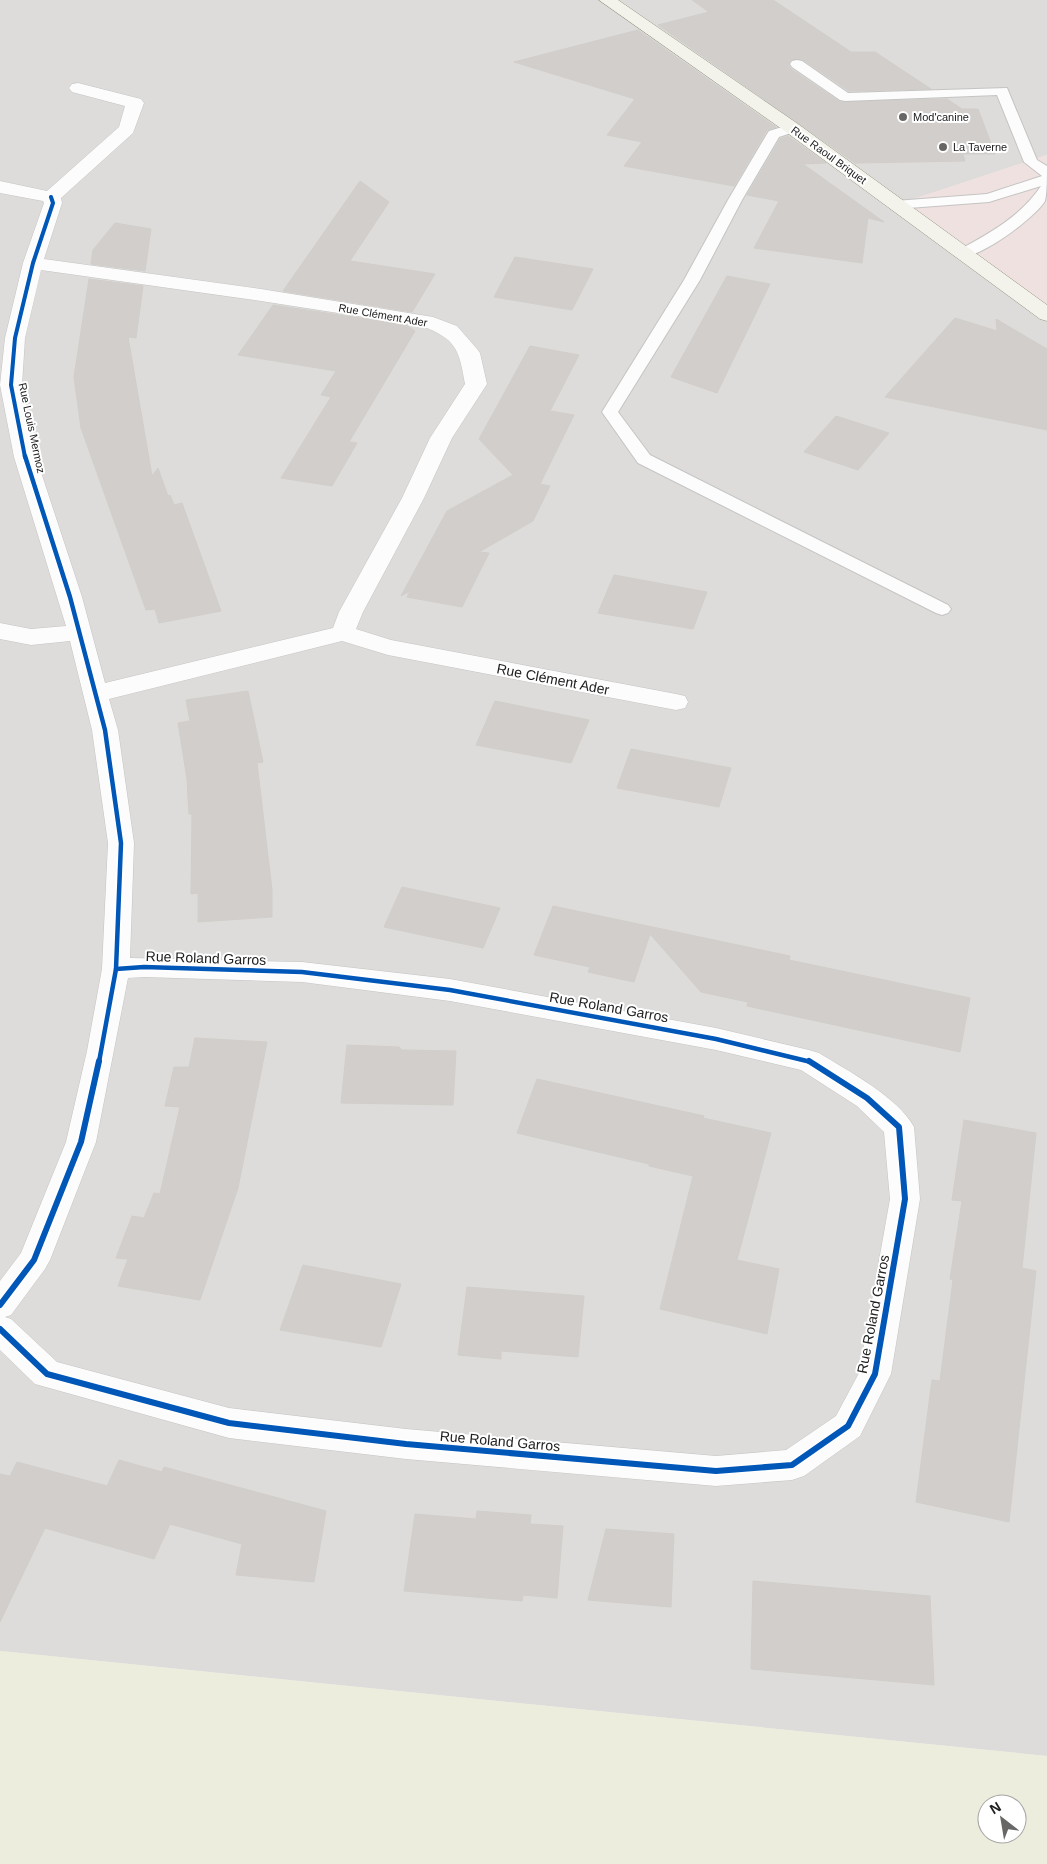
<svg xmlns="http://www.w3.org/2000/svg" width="1047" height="1864" viewBox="0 0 1047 1864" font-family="Arial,sans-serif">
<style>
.residential{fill:#dddcda}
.commercial{fill:#efe1e0}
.farmland{fill:#ededdd;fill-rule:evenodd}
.building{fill:#d1cecc;stroke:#d1ceca}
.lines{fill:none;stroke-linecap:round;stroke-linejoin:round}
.lane-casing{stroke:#c5c4c3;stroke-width:2}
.street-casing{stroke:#c5c4c3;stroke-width:1}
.secondary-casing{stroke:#969682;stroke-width:1}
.lane{fill:#fcfcfc;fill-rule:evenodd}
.street{fill:#fcfcfc;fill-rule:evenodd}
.secondary{fill:#f3f3ec;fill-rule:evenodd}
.cycleway-far2-casing{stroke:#fff;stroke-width:5.5}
.cycleway-far1-casing{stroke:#fff;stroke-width:8}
.cycleway-casing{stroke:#fff;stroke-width:9}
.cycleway-far2{stroke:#0057b8;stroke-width:4}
.cycleway-far1{stroke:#0057b8;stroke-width:4.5}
.cycleway{stroke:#0057b8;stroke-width:6}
.poi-dot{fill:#686766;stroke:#fff;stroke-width:2}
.labels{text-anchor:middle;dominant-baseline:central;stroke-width:4;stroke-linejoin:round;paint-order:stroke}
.far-poi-label{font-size:11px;fill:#202020;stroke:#fff;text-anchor:start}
.far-street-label{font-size:11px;fill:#202020;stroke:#fff}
.street-label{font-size:14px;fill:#202020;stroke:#fff}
</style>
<rect width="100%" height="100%" fill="#eeece9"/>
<polygon class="residential" points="0,0 1047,0 1047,155 896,205 1047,314 1047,1756 0,1651"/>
<polygon class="commercial" points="1047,155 1047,314 895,205"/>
<path class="farmland" d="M0,1651L1047,1756V1864H0ZM987,1804H1017V1834H987Z"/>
<g class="building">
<polygon points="692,0 773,0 851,52 875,52 931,89 849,91 802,59 790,60 788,65 791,69 840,102 947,99 962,109 978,109 995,154 963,154 965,161 855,163 658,25 709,12"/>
<polygon points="638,30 776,127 767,130 734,186 624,166 642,142 607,135 635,99 514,62"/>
<polygon points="788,136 826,163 803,164 884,222 868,218 862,263 754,248 779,201 747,195 780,139"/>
<polygon points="360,181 389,202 350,261 435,274 412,312 283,291"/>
<polygon points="115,223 151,229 145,271 91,264 93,250"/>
<polygon points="515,257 593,269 572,310 494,297"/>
<polygon points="727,276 770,284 717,393 671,377"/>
<polygon points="89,279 143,286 136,338 128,337 152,476 158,468 168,496 170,495 174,505 182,503 221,611 159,623 155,609 146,610 81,428 74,377"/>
<polygon points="273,305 406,325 415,331 349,442 357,443 332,486 281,478 331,397 321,395 336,371 238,355"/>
<polygon points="955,318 997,331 996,319 1047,349 1047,430 885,397"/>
<polygon points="530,346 579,355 550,411 574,415 540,484 550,486 533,521 479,552 489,553 462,607 407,597 410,591 401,596 447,511 513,475 479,439"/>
<polygon points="836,416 889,433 858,470 804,452"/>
<polygon points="614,575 707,592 693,629 598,613"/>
<polygon points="248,691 263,762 257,763 272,890 272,917 198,922 198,893 191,894 192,814 189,814 187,779 178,723 190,721 186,700"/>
<polygon points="495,701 589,720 571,763 476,745"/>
<polygon points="631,749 731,768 719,807 617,788"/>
<polygon points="402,887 500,908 483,948 384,927"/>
<polygon points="553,906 790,956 789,960 970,998 960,1052 747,1006 748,1002 701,992 650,934 634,982 588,972 590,967 534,955"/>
<polygon points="195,1038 267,1042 238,1188 200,1300 118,1286 128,1259 116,1258 132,1216 144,1218 154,1193 160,1194 180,1107 165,1106 174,1067 189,1067"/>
<polygon points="347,1045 399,1047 402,1050 456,1051 453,1105 341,1103"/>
<polygon points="537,1079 704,1116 703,1118 771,1133 737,1260 779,1269 767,1334 660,1309 693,1176 649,1166 649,1164 517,1133"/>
<polygon points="964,1120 1036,1133 1022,1268 1036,1271 1009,1522 916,1502 932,1380 940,1381 953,1280 950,1279 962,1201 952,1200"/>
<polygon points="303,1265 401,1284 381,1347 280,1330"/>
<polygon points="467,1287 584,1296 578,1357 501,1351 501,1359 458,1355"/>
<polygon points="119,1460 162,1472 164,1467 326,1511 314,1582 236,1575 242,1544 170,1524 154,1559 45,1528 0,1622 0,1474 10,1476 17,1462 107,1486"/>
<polygon points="477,1511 531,1515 530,1524 563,1526 557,1598 523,1595 522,1601 404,1591 415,1514 476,1519"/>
<polygon points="606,1529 674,1534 671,1607 588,1600"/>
<polygon points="753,1581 930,1596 934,1685 751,1669"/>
</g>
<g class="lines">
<g class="lane-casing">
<g id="lane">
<path d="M797,60L802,61L848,93L1007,88L1037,160L1047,166C1047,176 1047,193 1045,201C1035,218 976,262 957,257L954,254L957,251C990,233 1020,217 1041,186L989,202L895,209L890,208L888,205L890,202L895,201L987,194L1042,176L1024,162L997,95L845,101L840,100L792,67L790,64L792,61Z"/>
<polygon points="792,124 799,128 797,131 779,137 742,200 700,280 618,412 650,455 948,605 951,609 948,613 942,615 936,613 638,463 602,412 684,280 728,200 767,134 769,131"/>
</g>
</g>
<g class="street-casing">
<path id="street" d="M78,83L141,99L144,103L133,133L61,198L62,203L44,259L261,289L433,317L457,326L477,349L480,353L487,384L452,438L424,498L363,612L356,629L391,640L676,694L685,696L688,702L685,708L676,710L388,655L342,641L109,699L118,730L134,843L130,958L302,962L450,979L716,1028L809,1050L819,1053C848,1071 898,1097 914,1127L920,1199L891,1374L860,1436L804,1476L792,1480L716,1486L406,1459L229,1438L35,1384L0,1350V1281L21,1253L66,1142L87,1051L102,969L108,843L92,730L70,641L31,645L0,639V623L31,629L66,626L14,457L0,385L5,338L23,263L44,203L43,201L0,193V181L47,191L119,127L125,106L72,92L69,88L72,84ZM41,270L261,301L422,326C456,339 459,349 465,384L430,438L402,498L339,612L333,628L105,683L82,597L36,457L22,385L25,338ZM144,977L302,982L450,1001L716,1050L801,1070L857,1106L884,1132L890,1199L859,1373L836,1416L786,1450L716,1456L406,1429L229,1408L57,1362L11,1319L5,1317L11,1315L45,1269L50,1260L96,1142L128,978Z"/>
</g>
<g class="secondary-casing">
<polygon id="secondary" points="599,0 618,0 798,124 1047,305 1047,321 1040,319 786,132"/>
</g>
<use href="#lane" class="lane"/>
<use href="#street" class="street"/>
<use href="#secondary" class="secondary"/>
<g class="cycleway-far2-casing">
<polyline id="cycleway-far2" points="25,457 11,385 15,338 33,263 53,203 51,197"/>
</g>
<g class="cycleway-far1-casing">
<g id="cycleway-far1">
<polyline points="25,456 70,597 105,730 121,843 116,969 99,1062"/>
<polyline points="116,969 144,967 302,972 450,990 716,1039 811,1062"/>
</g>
</g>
<g class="cycleway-casing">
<g id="cycleway">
<polyline points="0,1305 34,1260 81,1142 99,1061"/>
<polyline points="0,1329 47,1374 229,1423 406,1444 716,1471 792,1465 848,1426 875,1374 905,1199 899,1127 867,1098 809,1061"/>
</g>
</g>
<use href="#cycleway-far2" class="cycleway-far2"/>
<use href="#cycleway-far1" class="cycleway-far1"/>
<use href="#cycleway" class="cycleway"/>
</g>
<g class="poi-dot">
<circle cx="903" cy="117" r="5"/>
<circle cx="943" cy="147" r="5"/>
</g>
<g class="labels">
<g class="far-poi-label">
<text x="913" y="117">Mod'canine</text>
<text x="953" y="147">La Taverne</text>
</g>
<g class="far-street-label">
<text transform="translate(829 155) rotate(36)">Rue Raoul Briquet</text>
<text transform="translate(383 315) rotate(10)">Rue Clément Ader</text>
<text transform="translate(32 428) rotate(78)">Rue Louis Mermoz</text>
</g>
<g class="street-label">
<text transform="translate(553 679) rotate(11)">Rue Clément Ader</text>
<text transform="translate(206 958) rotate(2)">Rue Roland Garros</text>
<text transform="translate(609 1007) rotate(10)">Rue Roland Garros</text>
<text transform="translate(873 1314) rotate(-79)">Rue Roland Garros</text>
<text transform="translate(500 1441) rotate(5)">Rue Roland Garros</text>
</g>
</g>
<g transform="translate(1002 1819) rotate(329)"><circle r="24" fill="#ffffff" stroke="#a6a6a6"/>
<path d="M0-4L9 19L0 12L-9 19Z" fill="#686766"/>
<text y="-8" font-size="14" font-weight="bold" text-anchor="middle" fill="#202020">N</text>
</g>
</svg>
